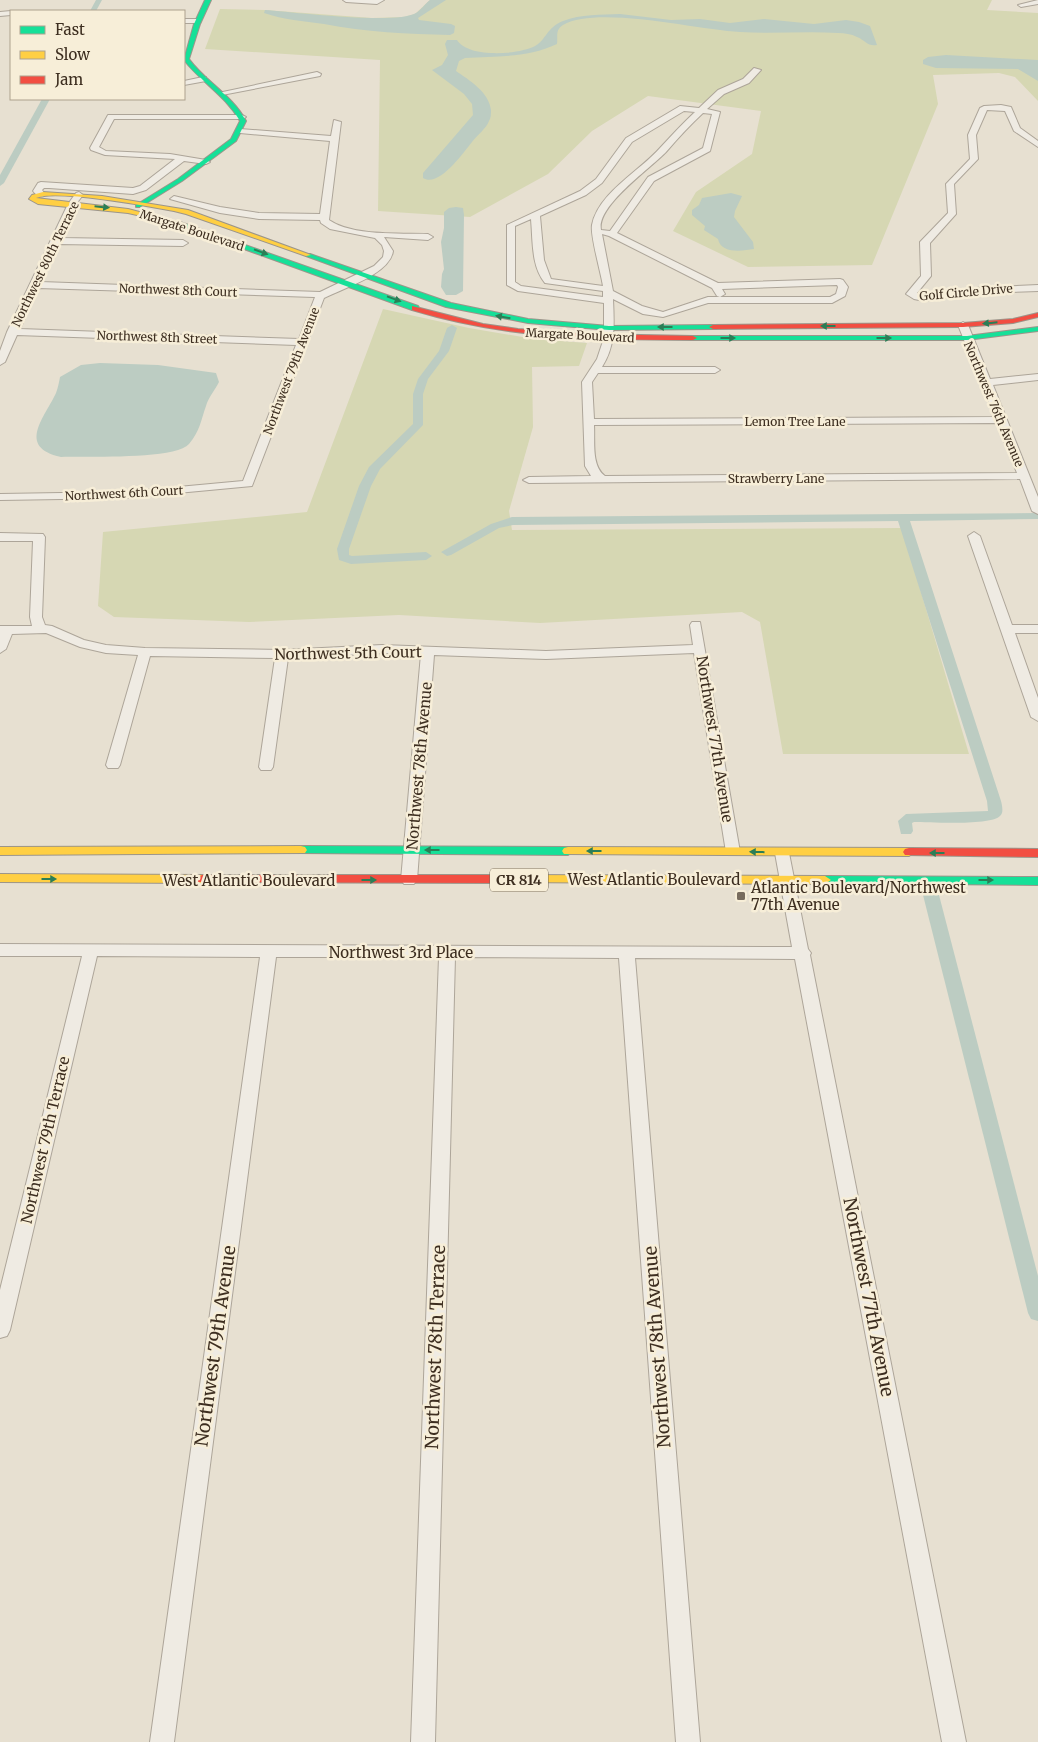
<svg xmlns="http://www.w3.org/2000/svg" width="1038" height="1742" viewBox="0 0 1038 1742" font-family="Merriweather,serif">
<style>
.green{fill:#d6d7b3}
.water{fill:#bcccc2}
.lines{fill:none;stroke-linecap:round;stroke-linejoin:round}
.canal{fill:#bcccc2;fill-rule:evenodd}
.street-casing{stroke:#ada599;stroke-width:2}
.fast-casing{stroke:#9c958a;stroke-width:2}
.slow-casing{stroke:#9c958a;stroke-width:2}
.jam-casing{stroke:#9c958a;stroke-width:2}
.street{fill:#efebe3;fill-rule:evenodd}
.fast{fill:#16e098;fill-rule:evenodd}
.slow{fill:#ffcf43;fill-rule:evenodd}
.jam{fill:#f24e42;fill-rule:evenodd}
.oneway{fill:#2b7e56}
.poi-dot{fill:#786c5e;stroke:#f7eed8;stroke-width:2}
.labels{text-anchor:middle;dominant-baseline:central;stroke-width:5;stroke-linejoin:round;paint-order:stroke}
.far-street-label{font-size:12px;fill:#3d2e20;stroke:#f7eed8}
.shield{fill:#f7eed8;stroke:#756857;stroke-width:1}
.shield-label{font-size:14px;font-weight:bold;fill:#3d2e20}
.street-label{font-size:15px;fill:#3d2e20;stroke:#f7eed8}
.poi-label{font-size:15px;fill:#3d2e20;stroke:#f7eed8;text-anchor:start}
.near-street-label{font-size:18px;fill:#3d2e20;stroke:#f7eed8}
</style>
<rect width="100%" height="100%" fill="#e7e0d1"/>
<g class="green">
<polygon points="430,0 992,0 987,10 1038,13 1038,101 1015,77 999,73 933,75 938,104 872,265 748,267 673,231 696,192 752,154 761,111 648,96 592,131 548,174 470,217 378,211 380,60 205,49 220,9 265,10 372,18 404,17 415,14"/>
<polygon points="383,309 469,328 534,339 587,343 579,366 532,367 533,427 509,511 512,530 902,528 969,754 783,754 760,622 742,612 540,623 399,615 249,622 114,617 98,606 103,532 307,512"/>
</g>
<g class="water">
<path d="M430,0H446L418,18L419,20L451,24L455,26L454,33L450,35C408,34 365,32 324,24C303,21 284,20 264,13L265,10C293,12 396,25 416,13C421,10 425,4 430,0Z"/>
<path d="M620,14L671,20L700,19L730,23L764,19L814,24L846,20L859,22L870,26L877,45C868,47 865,40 857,37C851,34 845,33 838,33C806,31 773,34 740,32C698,30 598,5 563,25C555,30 558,36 557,44C528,58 496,56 465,58L459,61L456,71C469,80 489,92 491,110C491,114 491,118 489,121C486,129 477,135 472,142C463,153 439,188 423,178V173L473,115L472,104L464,94L432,70L442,65L448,55L445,44L447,40H457C468,58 518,55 535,46C547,39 546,28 563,21C581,14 601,15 620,14Z"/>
<polygon points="946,55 1038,60 1038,81 1018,69 936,68 923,64 923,60 928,57"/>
<path d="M731,193L742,196L735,211L734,217L753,242L754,249C742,251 721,254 718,239L704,230L705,226L692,215V210L699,205L702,198Z"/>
<polygon points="456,207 463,208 464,215 463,291 456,295 446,295 441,287 442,274 444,269 441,242 444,228 444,212 449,208"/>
<path d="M100,363L158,365L216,373L219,382C215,390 208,398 206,406C201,420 200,431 189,444C175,460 85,456 61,457C16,447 45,417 56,393C58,388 59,382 60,377L81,365Z"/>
</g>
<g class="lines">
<g class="canal">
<polygon points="96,0 102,0 96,11 90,11"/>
<polygon points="42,99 50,99 4,183 0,186 0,175"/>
<polygon points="452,325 457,328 449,351 428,379 423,394 423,425 380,469 371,486 349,549 349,555 352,556 426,552 432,556 426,560 351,564 339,560 337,549 359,486 369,467 413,424 413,394 418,379 439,351 447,328"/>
<path d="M1038,513V519L910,521L1001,801C1002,805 1004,813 1000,816C990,826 930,822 914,822L912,823L913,831L911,834H901L898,821L906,814L988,811L987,801L898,521L513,525L499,528L451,555L447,556L441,552L491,524L512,517Z"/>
<polygon points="931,890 936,891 939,895 1038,1276 1038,1321 1031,1319 1028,1313 923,895 926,891"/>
</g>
<g class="street-casing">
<g id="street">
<polygon points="343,0 384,0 377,4 346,2"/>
<polygon points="1038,0 1038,4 1021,7 1018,5"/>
<polygon points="11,11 11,15 0,16 0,12"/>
<polygon points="184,19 198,19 201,21 198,23 184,23"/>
<path d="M754,68L761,70L749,83L724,94L707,109L720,112L710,151L654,181L617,233L718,283L840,279L843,280L848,287L845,296L832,303H708L663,317L643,314L613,299C614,323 616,345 602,367H715L720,370L715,373H598L592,382L594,419L995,417L958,325L963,322L968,325L990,379L1038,374V380L993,385L1038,497V514L1032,511L1020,479L529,483L523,480L529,477L591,476L585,466L582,382L597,359L604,338V303L518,291L507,285V225L580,191L596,179L626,138L680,106L699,108L718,90L743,79ZM684,111L695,112C683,123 672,135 660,148C640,171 598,193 592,225C590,235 601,273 603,286L551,279L544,260L540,216L586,195L602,183L632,142ZM703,113L712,114L703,148L648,177L610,231L601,230C596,206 651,168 666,152C678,138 690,125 703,113ZM531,219C533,241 531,266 545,283L603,291V297L521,286L515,282V226ZM602,234L609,236L712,288L717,296L720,297L725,294L722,289L837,285L838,287L836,294L830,297H708L663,312L642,306L613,291ZM997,423L1017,473L605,476C591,466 595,441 594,425Z"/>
<polygon points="317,72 321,74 320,76 222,95 218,93"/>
<polygon points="203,77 206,77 206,81 184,85 184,81"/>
<polygon points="1001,105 1011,107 1020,128 1038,141 1038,147 1014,131 1005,111 987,110 976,135 978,159 954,184 956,214 930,243 931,276 917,293 924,295 974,288 1038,285 1038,291 974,293 924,301 914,299 906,294 921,276 920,242 948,213 946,184 970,159 968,135 980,108 984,106"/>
<path d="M108,115H242L246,117L242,119H114L99,147L106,151L170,154L206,160L210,162L206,164L184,161L146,190L133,194L49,188H44L42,190L45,194L44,196C39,197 36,195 33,191L38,183L41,182L133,188L140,186L175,159L105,155L91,150L90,148Z"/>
<path d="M334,120L341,122L329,220C352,236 399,233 428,234L433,237L428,240L384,237L393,251C390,274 344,288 324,298L252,486L124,498L0,500V494L124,492L243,481L296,345L17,335L5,362L0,365V351L7,332L68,204L76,193L79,192L83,195L76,204L61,238L183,240L188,243L183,246L58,244L41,282L320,292L374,266L383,257L384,251L382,245L375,238L330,229L321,223L320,220L259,219L220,213L170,199L174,196L220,207L259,213L320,214L330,141L240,133L236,131L240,129L331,136ZM38,288L314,297H315L299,339L20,329Z"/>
<polygon points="974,532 980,536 1012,625 1038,625 1038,633 1015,633 1038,698 1038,721 1031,717 968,536"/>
<polygon points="0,533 43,534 45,537 42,617 45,625 52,626 84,640 106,645 145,648 282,650 382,645 546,651 693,645 690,625 692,622 700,622 740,852 738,855 728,855 726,852 694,653 546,659 434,655 417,880 414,884 404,884 401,880 421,654 382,653 288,658 273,767 271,770 261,770 259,767 275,658 150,656 120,765 118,768 108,768 106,765 138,655 106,653 80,647 46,633 12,634 6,649 0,653 0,626 32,626 30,617 33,541 0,541"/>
<polygon points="782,848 787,850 789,853 808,949 811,953 810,955 966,1742 942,1742 795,959 635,958 700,1742 676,1742 619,958 455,957 435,1742 411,1742 439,957 276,957 174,1742 150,1742 260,957 97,956 10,1330 7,1336 0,1338 0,1290 82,956 0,956 0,944 792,947 775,853 777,850"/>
</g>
</g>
<g class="fast-casing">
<g id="fast">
<path d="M205,0H211L200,24L189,59C206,82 232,95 246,121L236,141L182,181L140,207H136V205L178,179L231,139L240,121C226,96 201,82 184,60L194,24Z"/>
<polygon points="180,222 418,306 419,308 412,310 178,225 177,224"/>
<polygon points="306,254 310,254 451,303 528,319 609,326 713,325 717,327 713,329 609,330 528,323 446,307 306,256"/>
<polygon points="1038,327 1038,331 967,340 693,340 689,338 693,336 967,336"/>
<polygon points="301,846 568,847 574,851 568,855 297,853 295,850 297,847"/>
<polygon points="825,876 1038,877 1038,885 821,883 819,880"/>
</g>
</g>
<g class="slow-casing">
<g id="slow">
<path d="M43,192L102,196L188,210L311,255L306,256L186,214L174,211C149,206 55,189 36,198L128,209L182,223V225L128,213L38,204L29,199L32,195Z"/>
<polygon points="301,846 305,847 307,850 305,853 0,855 0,847"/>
<polygon points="568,847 909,848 915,852 909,856 564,854 562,851 564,848"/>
<polygon points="0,874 202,875 208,879 202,883 0,882"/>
<polygon points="498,875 825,876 831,880 825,884 494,882 492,879"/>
</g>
</g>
<g class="jam-casing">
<g id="jam">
<path d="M412,306L483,324L518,329L588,334L693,336L697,338L693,340C594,340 508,339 412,310Z"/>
<polygon points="1038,313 1038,317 1013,323 963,327 713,329 709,327 713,325 963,323 1013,319"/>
<polygon points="909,848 1038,849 1038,857 905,855 903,852 905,849"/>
<polygon points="202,875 498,875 504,879 498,883 198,882 196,879"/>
</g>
</g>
<use href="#street" class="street"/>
<use href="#fast" class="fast"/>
<use href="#slow" class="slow"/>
<use href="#jam" class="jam"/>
</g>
<defs><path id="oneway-solid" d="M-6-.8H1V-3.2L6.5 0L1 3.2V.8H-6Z" transform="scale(1.25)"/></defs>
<g class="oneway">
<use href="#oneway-solid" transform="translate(102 207) rotate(6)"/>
<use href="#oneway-solid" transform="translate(261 252) rotate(20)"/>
<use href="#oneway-solid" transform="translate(394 299) rotate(20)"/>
<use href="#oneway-solid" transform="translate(503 317) rotate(-170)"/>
<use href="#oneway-solid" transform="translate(990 323) rotate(174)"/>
<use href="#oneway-solid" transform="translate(828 326) rotate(180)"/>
<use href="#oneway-solid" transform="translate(665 327) rotate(180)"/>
<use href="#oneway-solid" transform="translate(728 338)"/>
<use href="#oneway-solid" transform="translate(884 338)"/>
<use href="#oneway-solid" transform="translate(432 850) rotate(-180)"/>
<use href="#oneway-solid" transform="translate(594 851) rotate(-180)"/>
<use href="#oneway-solid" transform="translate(757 852) rotate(-179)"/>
<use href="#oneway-solid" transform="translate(937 853) rotate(180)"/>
<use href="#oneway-solid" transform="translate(49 879)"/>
<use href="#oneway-solid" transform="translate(369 880)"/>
<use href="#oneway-solid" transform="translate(986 880)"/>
</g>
<rect class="poi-dot" x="736" y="891" width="10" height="10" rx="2.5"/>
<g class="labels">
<g class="far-street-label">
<text transform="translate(192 230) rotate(18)">Margate Boulevard</text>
<text transform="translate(45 264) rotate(-64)">Northwest 80th Terrace</text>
<text transform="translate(178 290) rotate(2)">Northwest 8th Court</text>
<text transform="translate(966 292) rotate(-5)">Golf Circle Drive</text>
<text transform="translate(580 335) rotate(3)">Margate Boulevard</text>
<text transform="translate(157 337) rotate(2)">Northwest 8th Street</text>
<text transform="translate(291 371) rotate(-69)">Northwest 79th Avenue</text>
<text transform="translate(994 404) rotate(67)">Northwest 76th Avenue</text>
<text x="795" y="421">Lemon Tree Lane</text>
<text x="776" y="478">Strawberry Lane</text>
<text transform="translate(124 493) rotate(-3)">Northwest 6th Court</text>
</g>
<rect class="shield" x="490" y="868.5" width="58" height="23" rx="4"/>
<g class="shield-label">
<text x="519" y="880">CR 814</text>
</g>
<g class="street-label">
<text transform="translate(348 653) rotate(-1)">Northwest 5th Court</text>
<text transform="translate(715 739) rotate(81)">Northwest 77th Avenue</text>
<text transform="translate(419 766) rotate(-85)">Northwest 78th Avenue</text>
<text x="654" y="879">West Atlantic Boulevard</text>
<text x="249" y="880">West Atlantic Boulevard</text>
<text x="401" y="952">Northwest 3rd Place</text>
<text transform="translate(45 1140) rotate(-77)">Northwest 79th Terrace</text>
</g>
<g class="poi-label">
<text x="751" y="887">Atlantic Boulevard/Northwest<tspan x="751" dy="17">77th Avenue</tspan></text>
</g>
<g class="near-street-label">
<text transform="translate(869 1297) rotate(79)">Northwest 77th Avenue</text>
<text transform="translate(215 1346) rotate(-82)">Northwest 79th Avenue</text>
<text transform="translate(435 1347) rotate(-88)">Northwest 78th Terrace</text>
<text transform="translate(657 1347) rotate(-94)">Northwest 78th Avenue</text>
</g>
</g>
<rect x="10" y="10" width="175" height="90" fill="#f7eed8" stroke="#ada18e"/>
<rect x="20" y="26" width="25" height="8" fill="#16e098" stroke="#ada18e"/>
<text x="55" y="35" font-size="15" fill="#3d2e20">Fast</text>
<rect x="20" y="51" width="25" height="8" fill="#ffcf43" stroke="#ada18e"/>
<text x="55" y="60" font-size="15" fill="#3d2e20">Slow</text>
<rect x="20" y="76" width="25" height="8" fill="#f24e42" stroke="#ada18e"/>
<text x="55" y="85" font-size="15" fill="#3d2e20">Jam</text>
</svg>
